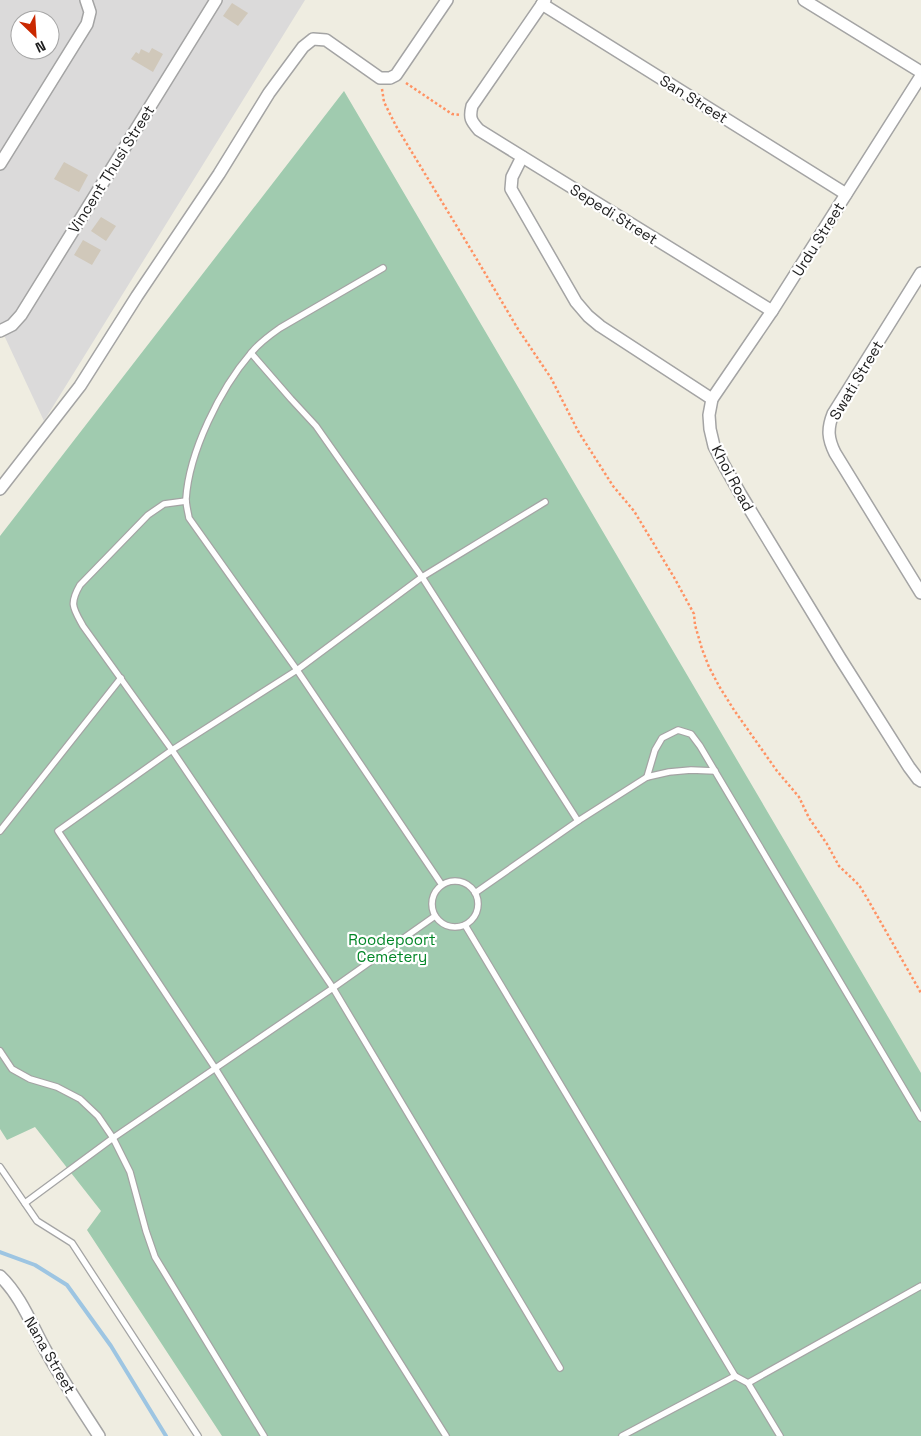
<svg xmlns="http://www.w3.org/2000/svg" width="921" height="1436" viewBox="0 0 921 1436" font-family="'Space Grotesk',sans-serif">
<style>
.residential{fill:#dbdada;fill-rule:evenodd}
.cemetery{fill:#a0cbaf}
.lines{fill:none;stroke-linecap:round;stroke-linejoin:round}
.stream{stroke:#9dc5e2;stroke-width:4}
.building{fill:#d0c8ba}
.lane-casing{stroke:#a4a4a4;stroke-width:8}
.street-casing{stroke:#a4a4a4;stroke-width:14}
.path{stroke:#ff9263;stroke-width:2.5;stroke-dasharray:2.5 2.5;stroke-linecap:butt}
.lane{stroke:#fff;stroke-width:5.5}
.street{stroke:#fff;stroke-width:11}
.labels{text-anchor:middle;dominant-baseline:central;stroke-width:4.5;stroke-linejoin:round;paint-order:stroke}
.street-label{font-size:15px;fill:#1d1d1d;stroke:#fff}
.park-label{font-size:15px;fill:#008626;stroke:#fff}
</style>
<rect width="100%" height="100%" fill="#efede1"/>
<path class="residential" d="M0,0H305L44,421L3,333H0ZM20,20H50V50H20Z"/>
<polygon class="cemetery" points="344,91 921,1073 921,1436 222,1436 87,1230 101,1211 35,1127 7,1140 0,1129 0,536"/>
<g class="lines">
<polyline class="stream" points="0,1252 35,1265 67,1285 111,1346 166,1436"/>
</g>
<g class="building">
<polygon points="232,3 248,13 238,26 223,16"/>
<polygon points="152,48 163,54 153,72 131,59 136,52 139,54 141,49 149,53"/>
<polygon points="64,162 88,175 79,192 54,179"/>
<polygon points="101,217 116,226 106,241 91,231"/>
<polygon points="83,240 101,250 92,265 74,255"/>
</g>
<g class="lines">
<g class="lane-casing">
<g id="lane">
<path d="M383,268L280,328C270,335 259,343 251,353C220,389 189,452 186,499C186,505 188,512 189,518L297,670L442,885"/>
<polyline points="251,353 291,399 316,426 422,577 578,821"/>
<path d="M186,501L164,504L148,515L80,585C69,604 73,608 83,626L172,750L333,988L560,1368"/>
<polyline points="647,777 655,750 662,738 678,730 691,734 700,746 921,1118"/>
<polyline points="0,831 121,678"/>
<circle cx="455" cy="904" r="23"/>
<polyline points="475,893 578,821 647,777 669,772 691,770 715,771"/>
<polyline points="465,925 735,1376 748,1383 780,1436"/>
<polyline points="0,1051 12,1069 30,1079 57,1087 80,1099 98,1116 113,1138 130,1172 146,1231 155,1257 264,1436"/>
<polyline points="0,1167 37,1221 72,1243 198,1436"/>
<polyline points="25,1203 113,1138 333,988 435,916"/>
<polyline points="748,1383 921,1286"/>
<polyline points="446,1436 215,1068 58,831 172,750 297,670 422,577 545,502"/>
<polyline points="622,1436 735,1376"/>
</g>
</g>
<g class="street-casing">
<g id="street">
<path d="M545,0L472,106C469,118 471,121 479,130L772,311"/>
<polyline points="804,0 921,72"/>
<polyline points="542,4 846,194"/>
<polyline points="921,76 772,311 712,399 709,415 710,429 714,446 725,467 741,495 840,658 909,767 918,779 921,781"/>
<polyline points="522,157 512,177 511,189 576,302 588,316 600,326 712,399"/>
<polyline points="0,164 87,24 90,12 86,0"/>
<path d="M921,273L833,414C827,429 828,439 835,453L921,593"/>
<polyline points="0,331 12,325 21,315 216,0"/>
<polyline points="0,489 80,386 137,296 219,174 269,93 303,47 313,39 326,40 380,78 390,78 396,75 447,0"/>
<path d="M0,1276C21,1296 32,1326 46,1351C62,1380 81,1408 99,1436"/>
</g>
</g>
<g class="path">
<polyline points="406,83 452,114 461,115"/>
<polyline points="382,89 384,102 396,126 476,258 518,329 551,378 578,431 613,486 634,511 675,579 694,614 695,625 702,649 709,667 719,686 734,710 777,771 799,797 809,818 827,844 839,866 859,885 867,898 921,993"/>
</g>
<use href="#lane" class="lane"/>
<use href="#street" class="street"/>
</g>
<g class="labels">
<g class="street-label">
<text transform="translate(694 99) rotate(32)">San Street</text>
<text transform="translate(111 169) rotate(-58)">Vincent Thusi Street</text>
<text transform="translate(614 214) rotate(32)">Sepedi Street</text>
<text transform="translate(818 239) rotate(-58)">Urdu Street</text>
<text transform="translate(856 380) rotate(-59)">Swati Street</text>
<text transform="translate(733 478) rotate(62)">Khoi Road</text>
<text transform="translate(50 1355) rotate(60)">Nana Street</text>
</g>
<g class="park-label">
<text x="392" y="939">Roodepoort<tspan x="392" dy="17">Cemetery</tspan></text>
</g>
</g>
<g transform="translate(35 35) rotate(155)"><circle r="24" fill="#ffffff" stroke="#a5a5a5"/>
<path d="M0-4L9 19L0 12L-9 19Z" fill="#ca2800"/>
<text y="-8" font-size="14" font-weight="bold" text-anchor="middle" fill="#1d1d1d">N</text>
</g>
</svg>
